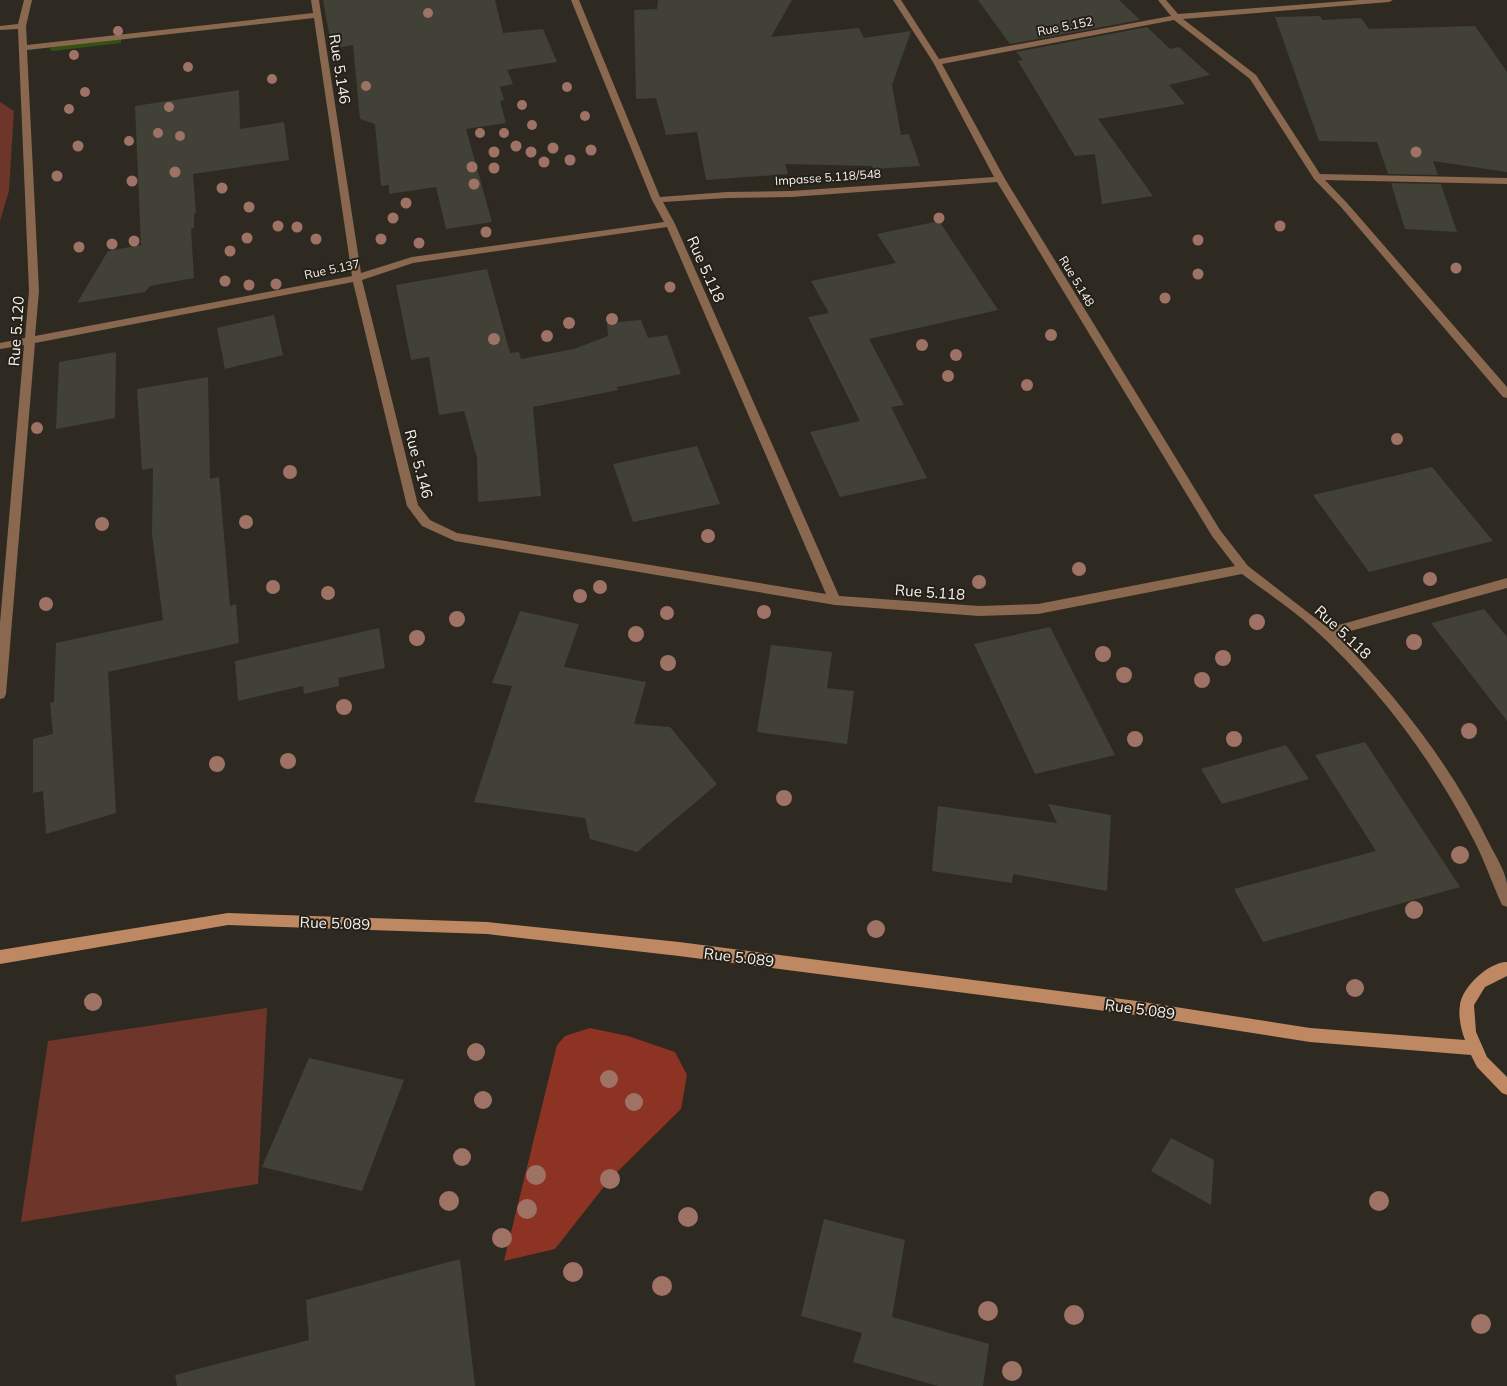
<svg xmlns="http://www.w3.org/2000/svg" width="1507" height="1386" viewBox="0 0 1507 1386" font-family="Mulish,sans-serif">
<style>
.green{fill:#6e352a}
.forest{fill:#8c3324}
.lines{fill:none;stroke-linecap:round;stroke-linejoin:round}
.stream{fill:#315211;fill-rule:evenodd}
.building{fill:#414137}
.street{fill:#89684f;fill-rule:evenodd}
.secondary{fill:#be8962;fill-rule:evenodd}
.tree{fill:#9e7265}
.labels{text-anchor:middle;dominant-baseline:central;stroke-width:4;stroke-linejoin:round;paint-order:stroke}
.far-street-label{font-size:12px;fill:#f7f3ee;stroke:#252018}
.street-label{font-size:15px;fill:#f7f3ee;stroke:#252018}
</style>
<rect width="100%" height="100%" fill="#2f2a21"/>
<g class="green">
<polygon points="0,102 14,111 9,191 0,221"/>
<polygon points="267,1008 258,1184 21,1222 48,1041"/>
</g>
<polygon class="forest" points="590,1028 628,1036 675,1052 687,1075 681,1109 610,1179 555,1249 504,1261 557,1045 565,1036"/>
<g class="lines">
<polygon class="stream" points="118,39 121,39 121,43 53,51 49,49 53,47"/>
</g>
<g class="building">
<polygon points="323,0 495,0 503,33 543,29 557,62 507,70 513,84 500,87 504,100 500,101 506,123 466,129 492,222 446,229 436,187 389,194 389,185 381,186 375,124 360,119 353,45 332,49"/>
<polygon points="658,0 792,0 771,37 859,28 864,38 911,31 892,85 901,135 909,134 920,166 873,169 872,166 785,164 788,174 706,180 697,132 666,135 656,98 636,99 634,10 657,9"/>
<polygon points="978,0 1119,0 1140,20 1010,44"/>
<polygon points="1320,16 1322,20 1361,18 1369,29 1475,26 1507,72 1507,172 1433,161 1438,175 1388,174 1377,142 1319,141 1275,17"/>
<polygon points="1147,27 1170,49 1179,47 1210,75 1169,85 1185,104 1098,119 1153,196 1102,204 1095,154 1075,156 1018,61 1023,60 1016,52"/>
<polygon points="239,90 240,129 284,122 289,160 193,174 196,213 194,213 194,228 191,229 194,278 150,286 145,292 77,303 108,251 141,245 135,106"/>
<polygon points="1391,183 1441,184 1457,232 1405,229"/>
<polygon points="939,221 998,310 869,339 904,405 891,407 927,478 840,497 810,432 860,421 808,317 829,313 811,281 896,263 877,234"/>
<polygon points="487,269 510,353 519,352 521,359 574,349 608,336 607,323 641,320 648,338 667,335 681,374 617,387 618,390 533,407 541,496 478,502 477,458 464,411 439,415 429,357 411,360 396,285"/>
<polygon points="274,315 283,355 225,369 217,328"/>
<polygon points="116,352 115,418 56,429 59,362"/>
<polygon points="208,377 210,479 219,477 230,606 236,604 239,643 108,672 116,813 46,834 43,791 33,793 33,739 53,734 50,703 54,702 56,643 163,620 152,535 153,468 142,470 137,389"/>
<polygon points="697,446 720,504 633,522 613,464"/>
<polygon points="1432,467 1493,541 1369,572 1313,495"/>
<polygon points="1484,609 1507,637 1507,721 1431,623"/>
<polygon points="520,611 579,624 564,667 646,682 634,724 670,727 717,784 637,852 590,839 585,818 474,802 512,686 492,683"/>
<polygon points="1050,627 1115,755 1035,774 974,644"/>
<polygon points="379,628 385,668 338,678 339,686 304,694 303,686 238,701 235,661"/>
<polygon points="771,645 832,652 827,688 854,691 847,744 757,732"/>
<polygon points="1365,742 1460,887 1263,942 1234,889 1376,851 1315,755"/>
<polygon points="1286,745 1309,779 1222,804 1201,769"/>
<polygon points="1048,804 1111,815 1107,891 1013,874 1012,883 932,871 938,806 1057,823"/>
<polygon points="309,1058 404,1080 362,1191 262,1167"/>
<polygon points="1171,1138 1214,1160 1211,1205 1151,1171"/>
<polygon points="824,1219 905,1240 892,1317 989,1344 983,1386 938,1386 853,1362 862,1333 801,1316"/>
<polygon points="460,1259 475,1386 177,1386 175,1375 309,1340 306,1300"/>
</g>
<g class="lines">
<path class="street" d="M24,0H32L26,26L27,45L313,13L311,0H319L361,273L412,257L664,222L652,200L571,0H579L660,197L727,192L791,191L994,177L933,62L893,0H901L939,59L1171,16L1158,0H1166L1178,14L1359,0H1393L1389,2L1183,19L1256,75L1320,174L1507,178V184L1325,180L1347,203L1507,387V398L1503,397L1341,207L1314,179L1250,79L1174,20L942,64L1005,179L1220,530L1248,566L1328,628L1507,578V588L1336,635C1397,696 1451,765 1489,843C1495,855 1505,870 1507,884C1507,892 1507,900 1507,907L1502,905C1491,881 1483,856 1470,833C1431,758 1377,686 1314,629C1292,609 1266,592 1242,574L1038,614L979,616L835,605L455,541L422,526L407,506L353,282L35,343L6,694L4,698L0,699V623L24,345L0,349V343L25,338L29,291L18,29L0,30V26L18,24ZM314,18L352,276L35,336L39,291L27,50ZM997,182L1212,536L1235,566L1038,604L979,606L839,596L675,224L663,202L727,198L791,197ZM667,227L826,594L457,533L430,520L418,505L362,280L413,263Z"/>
<path class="secondary" d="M228,913L487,922L679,942L1137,1001L1310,1028L1465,1040C1461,1030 1458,1016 1460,1005C1462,987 1489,962 1507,962V976L1485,987L1474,1005L1476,1032L1487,1057L1507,1077V1095L1502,1093L1477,1067L1471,1055L1310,1042L1137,1015L679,956L487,934L228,925L0,964V950Z"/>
</g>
<g class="tree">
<circle cx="428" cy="13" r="5"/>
<circle cx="118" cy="31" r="5"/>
<circle cx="74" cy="55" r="5"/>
<circle cx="188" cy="67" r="5"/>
<circle cx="272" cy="79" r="5"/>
<circle cx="366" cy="86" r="5"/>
<circle cx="567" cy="87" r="5"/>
<circle cx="85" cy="92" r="5"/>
<circle cx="522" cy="105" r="5"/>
<circle cx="169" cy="107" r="5"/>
<circle cx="69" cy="109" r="5"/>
<circle cx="585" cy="116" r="5"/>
<circle cx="532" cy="125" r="5"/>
<circle cx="158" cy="133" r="5"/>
<circle cx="480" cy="133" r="5"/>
<circle cx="504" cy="133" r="5"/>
<circle cx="180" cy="136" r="5"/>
<circle cx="129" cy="141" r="5"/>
<circle cx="78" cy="146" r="5.5"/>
<circle cx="516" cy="146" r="5.5"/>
<circle cx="553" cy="148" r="5.5"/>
<circle cx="591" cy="150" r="5.5"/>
<circle cx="494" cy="152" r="5.5"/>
<circle cx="531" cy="152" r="5.5"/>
<circle cx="1416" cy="152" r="5.5"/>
<circle cx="570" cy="160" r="5.5"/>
<circle cx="544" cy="162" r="5.5"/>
<circle cx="472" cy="167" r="5.5"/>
<circle cx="494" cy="168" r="5.5"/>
<circle cx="175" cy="172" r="5.5"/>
<circle cx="57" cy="176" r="5.5"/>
<circle cx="132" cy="181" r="5.5"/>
<circle cx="474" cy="184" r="5.5"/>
<circle cx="222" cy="188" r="5.5"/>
<circle cx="406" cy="203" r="5.5"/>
<circle cx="249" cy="207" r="5.5"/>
<circle cx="393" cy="218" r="5.5"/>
<circle cx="939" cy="218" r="5.5"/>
<circle cx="278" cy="226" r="5.5"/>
<circle cx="1280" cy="226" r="5.5"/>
<circle cx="297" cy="227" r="5.5"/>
<circle cx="486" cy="232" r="5.5"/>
<circle cx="247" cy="238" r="5.5"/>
<circle cx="316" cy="239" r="5.5"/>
<circle cx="381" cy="239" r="5.5"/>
<circle cx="1198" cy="240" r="5.5"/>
<circle cx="134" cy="241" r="5.5"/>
<circle cx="419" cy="243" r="5.5"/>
<circle cx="112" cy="244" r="5.5"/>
<circle cx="79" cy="247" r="5.5"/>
<circle cx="230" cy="251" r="5.5"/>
<circle cx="1456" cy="268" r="5.5"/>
<circle cx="1198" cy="274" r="5.5"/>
<circle cx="225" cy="281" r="5.5"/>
<circle cx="276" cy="284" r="5.5"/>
<circle cx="249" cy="285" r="5.5"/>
<circle cx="670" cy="287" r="5.5"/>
<circle cx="1165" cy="298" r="5.5"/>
<circle cx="612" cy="319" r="6"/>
<circle cx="569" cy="323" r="6"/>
<circle cx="1051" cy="335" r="6"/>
<circle cx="547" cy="336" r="6"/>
<circle cx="494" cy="339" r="6"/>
<circle cx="922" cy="345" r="6"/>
<circle cx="956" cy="355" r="6"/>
<circle cx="948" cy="376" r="6"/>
<circle cx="1027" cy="385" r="6"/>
<circle cx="37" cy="428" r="6"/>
<circle cx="1397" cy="439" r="6"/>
<circle cx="290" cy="472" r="7"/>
<circle cx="246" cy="522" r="7"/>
<circle cx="102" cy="524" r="7"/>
<circle cx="708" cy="536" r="7"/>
<circle cx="1079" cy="569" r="7"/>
<circle cx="1430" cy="579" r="7"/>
<circle cx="979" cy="582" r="7"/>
<circle cx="273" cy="587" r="7"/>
<circle cx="600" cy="587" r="7"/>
<circle cx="328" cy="593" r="7"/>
<circle cx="580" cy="596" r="7"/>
<circle cx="46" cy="604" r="7"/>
<circle cx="764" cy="612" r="7"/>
<circle cx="667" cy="613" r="7"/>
<circle cx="457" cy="619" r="8"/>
<circle cx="1257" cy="622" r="8"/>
<circle cx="636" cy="634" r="8"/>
<circle cx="417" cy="638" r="8"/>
<circle cx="1414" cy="642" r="8"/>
<circle cx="1103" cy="654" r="8"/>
<circle cx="1223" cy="658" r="8"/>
<circle cx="668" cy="663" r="8"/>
<circle cx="1124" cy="675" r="8"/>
<circle cx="1202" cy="680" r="8"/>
<circle cx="344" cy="707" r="8"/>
<circle cx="1469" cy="731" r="8"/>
<circle cx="1135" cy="739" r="8"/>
<circle cx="1234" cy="739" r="8"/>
<circle cx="288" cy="761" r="8"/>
<circle cx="217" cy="764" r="8"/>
<circle cx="784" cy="798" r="8"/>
<circle cx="1460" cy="855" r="9"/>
<circle cx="1414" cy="910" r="9"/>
<circle cx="876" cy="929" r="9"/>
<circle cx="1355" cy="988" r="9"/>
<circle cx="93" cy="1002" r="9"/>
<circle cx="476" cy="1052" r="9"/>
<circle cx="609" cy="1079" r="9"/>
<circle cx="483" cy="1100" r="9"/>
<circle cx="634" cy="1102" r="9"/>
<circle cx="462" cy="1157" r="9"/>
<circle cx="536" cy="1175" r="10"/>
<circle cx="610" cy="1179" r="10"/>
<circle cx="449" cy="1201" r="10"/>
<circle cx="1379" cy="1201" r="10"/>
<circle cx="527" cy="1209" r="10"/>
<circle cx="688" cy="1217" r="10"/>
<circle cx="502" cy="1238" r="10"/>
<circle cx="573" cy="1272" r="10"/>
<circle cx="662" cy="1286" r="10"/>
<circle cx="988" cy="1311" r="10"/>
<circle cx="1074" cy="1315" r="10"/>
<circle cx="1481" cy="1324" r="10"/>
<circle cx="1012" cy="1371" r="10"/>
</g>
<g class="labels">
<g class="far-street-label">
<text transform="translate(1065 26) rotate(-11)">Rue 5.152</text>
<text transform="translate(828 177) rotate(-4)">Impasse 5.118/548</text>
<text transform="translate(332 269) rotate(-12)">Rue 5.137</text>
<text transform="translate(1077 281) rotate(59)">Rue 5.148</text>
</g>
<g class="street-label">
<text transform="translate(340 69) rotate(81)">Rue 5.146</text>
<text transform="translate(706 269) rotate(66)">Rue 5.118</text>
<text transform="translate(16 331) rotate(-86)">Rue 5.120</text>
<text transform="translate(419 464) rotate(75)">Rue 5.146</text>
<text transform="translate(930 592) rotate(4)">Rue 5.118</text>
<text transform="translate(1343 632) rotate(43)">Rue 5.118</text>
<text transform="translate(335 923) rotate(2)">Rue 5.089</text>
<text transform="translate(739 957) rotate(7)">Rue 5.089</text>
<text transform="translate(1140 1009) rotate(8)">Rue 5.089</text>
</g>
</g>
</svg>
